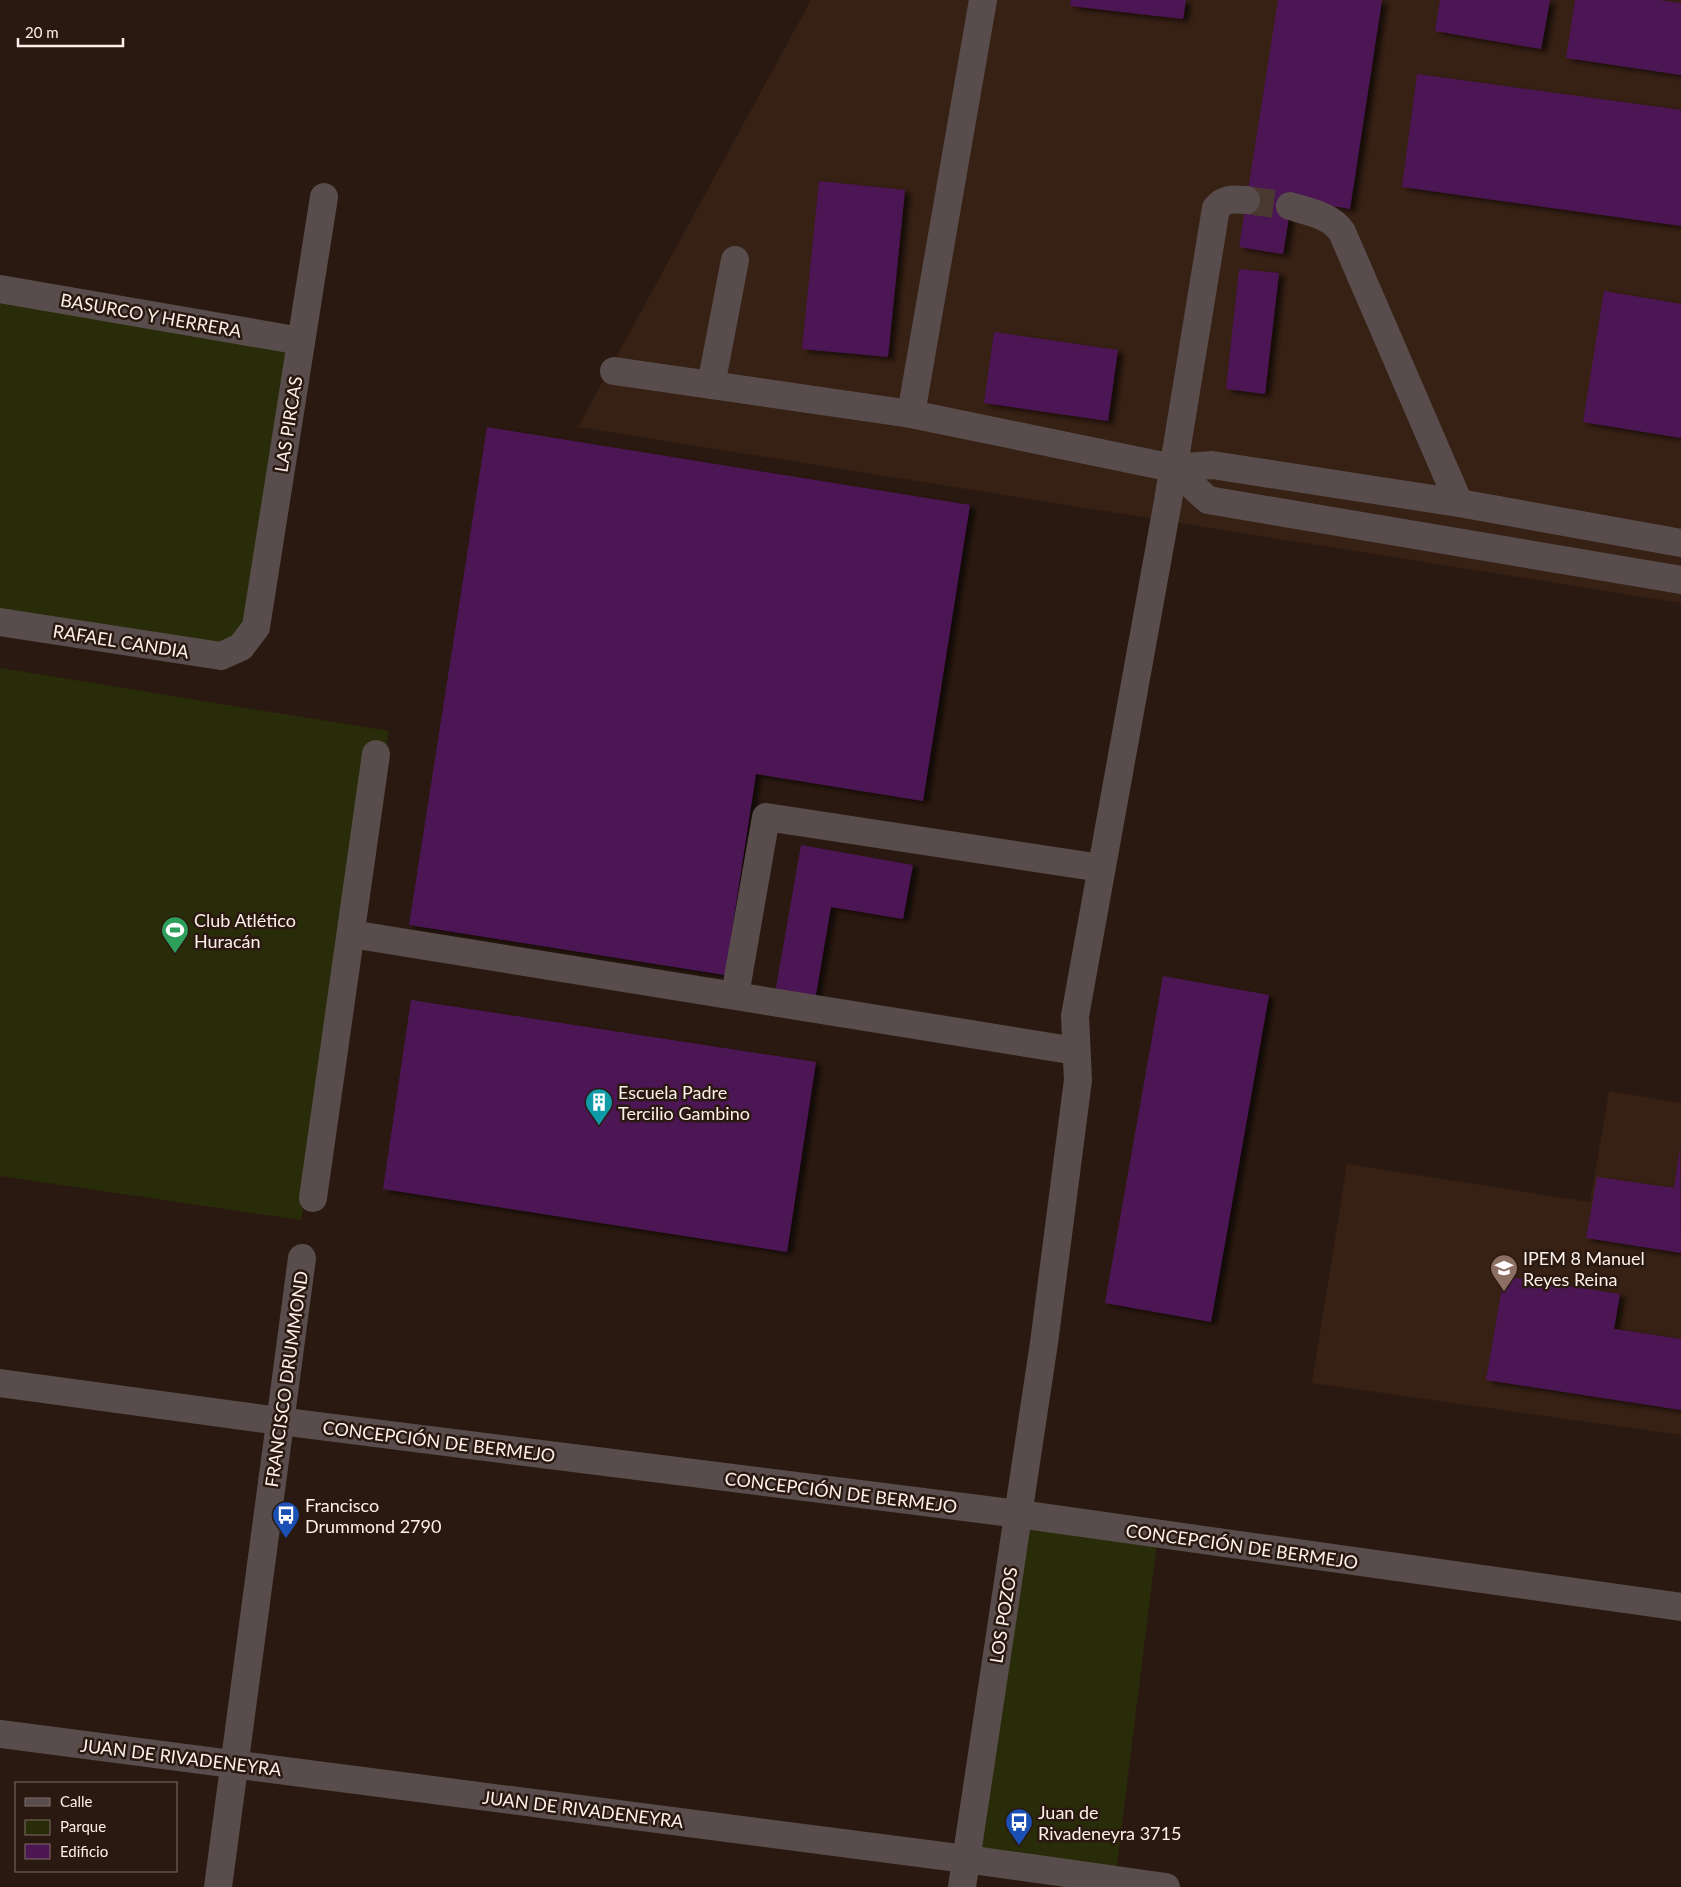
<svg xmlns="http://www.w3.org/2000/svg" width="1681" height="1887" viewBox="0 0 1681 1887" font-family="Lato,sans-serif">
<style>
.built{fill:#372014}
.green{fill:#292c08}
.building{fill:#4c1653;filter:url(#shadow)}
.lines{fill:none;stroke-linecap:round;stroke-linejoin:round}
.minor-tunnel{stroke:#4a3931;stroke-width:28;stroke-dasharray:28 14;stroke-linecap:butt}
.minor{stroke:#584d4c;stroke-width:28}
.labels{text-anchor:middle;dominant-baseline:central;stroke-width:5;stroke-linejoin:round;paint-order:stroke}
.street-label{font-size:18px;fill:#fdf0ea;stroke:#2a1910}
.poi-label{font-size:18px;fill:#fdf0ea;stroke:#2a1910;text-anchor:start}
</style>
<defs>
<filter id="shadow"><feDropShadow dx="5.5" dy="3" stdDeviation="2.5" flood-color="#0009"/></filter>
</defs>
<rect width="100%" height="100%" fill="#2a1910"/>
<g class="built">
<polygon points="811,0 1681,0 1681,603 578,427"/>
<polygon points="1609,1091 1681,1103 1681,1435 1312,1383 1347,1164 1590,1202"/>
</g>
<g class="green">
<polygon points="0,289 301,337 241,647 0,622"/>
<polygon points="0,668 389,731 301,1220 0,1176"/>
<polygon points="1019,1514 1158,1534 1115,1880 966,1859"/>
</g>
<g class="building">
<polygon points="1071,0 1186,0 1183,19 1070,6"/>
<polygon points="1278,0 1382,0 1350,209 1292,199 1283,254 1239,247"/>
<polygon points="1440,0 1550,0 1541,49 1435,31"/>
<polygon points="1575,0 1659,0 1681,3 1681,75 1566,58"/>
<polygon points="1417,74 1681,110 1681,226 1402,187"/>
<polygon points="819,181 905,190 888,357 802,349"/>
<polygon points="1239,269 1279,273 1265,394 1226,389"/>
<polygon points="1604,291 1681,304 1681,438 1583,422"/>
<polygon points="994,332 1118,350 1108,421 984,403"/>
<polygon points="487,427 970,505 923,801 756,774 725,975 409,925"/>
<polygon points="801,845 913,865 903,919 831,907 815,1000 775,993"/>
<polygon points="1163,976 1269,995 1211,1322 1105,1303"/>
<polygon points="411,1000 816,1062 787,1252 383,1189"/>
<polygon points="1680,1148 1681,1253 1586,1238 1597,1177 1674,1188"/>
<polygon points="1504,1276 1620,1294 1614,1329 1681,1339 1681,1410 1486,1380"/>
</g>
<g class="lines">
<polyline class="minor-tunnel" points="1246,200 1290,206"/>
<g class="minor">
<polyline points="983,0 911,414 1173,468 1212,465 1459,503 1681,543"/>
<path d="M1290,206C1309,212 1330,215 1342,232L1459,503"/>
<polyline points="0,289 301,341"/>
<polyline points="614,371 911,414"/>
<polyline points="711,385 735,260"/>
<polyline points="1173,468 1208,500 1681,580"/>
<polyline points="0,622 221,656 241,647 256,627 324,197"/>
<polyline points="351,934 1076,1051"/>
<polyline points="735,995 766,817 1101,868"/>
<polyline points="313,1198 376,754"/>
<polyline points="0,1383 279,1421 1019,1514 1681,1607"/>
<polyline points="0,1734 966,1859 1166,1887"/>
<polyline points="218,1887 302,1258"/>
<path d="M962,1887L1044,1343L1078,1080L1075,1016L1168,501L1216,208C1225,198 1233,199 1246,200"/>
</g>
</g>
<defs>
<g id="stadium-pin" transform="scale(1.4375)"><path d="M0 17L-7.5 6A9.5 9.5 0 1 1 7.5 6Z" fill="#2e9e5b" stroke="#2a1910"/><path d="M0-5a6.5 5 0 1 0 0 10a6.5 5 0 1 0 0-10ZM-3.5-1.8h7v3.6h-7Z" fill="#fff"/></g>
<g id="building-pin" transform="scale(1.4375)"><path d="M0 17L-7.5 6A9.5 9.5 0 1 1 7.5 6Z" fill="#0f9aa8" stroke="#2a1910"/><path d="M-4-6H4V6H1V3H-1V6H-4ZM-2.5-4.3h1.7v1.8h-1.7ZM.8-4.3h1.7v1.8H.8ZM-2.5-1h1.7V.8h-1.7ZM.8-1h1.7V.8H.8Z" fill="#fff"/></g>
<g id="school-pin" transform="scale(1.4375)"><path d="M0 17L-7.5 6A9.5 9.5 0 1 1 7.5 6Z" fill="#8d6e63" stroke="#2a1910"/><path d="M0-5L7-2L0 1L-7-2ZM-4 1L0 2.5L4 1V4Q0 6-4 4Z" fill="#fff"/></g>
<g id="bus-pin" transform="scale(1.4375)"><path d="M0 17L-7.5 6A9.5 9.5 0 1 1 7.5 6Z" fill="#1a4fb4" stroke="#2a1910"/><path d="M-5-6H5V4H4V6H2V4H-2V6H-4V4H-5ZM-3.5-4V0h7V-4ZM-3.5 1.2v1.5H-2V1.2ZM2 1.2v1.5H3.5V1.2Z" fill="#fff"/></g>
</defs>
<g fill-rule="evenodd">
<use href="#stadium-pin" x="175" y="930"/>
<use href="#building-pin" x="599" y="1102"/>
<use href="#school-pin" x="1504" y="1268"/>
<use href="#bus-pin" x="286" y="1515"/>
<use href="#bus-pin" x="1019" y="1822"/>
</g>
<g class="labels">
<g class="street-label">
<text transform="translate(151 315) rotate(10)">BASURCO Y HERRERA</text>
<text transform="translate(288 424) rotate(-81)">LAS PIRCAS</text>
<text transform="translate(121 641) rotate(9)">RAFAEL CANDIA</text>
<text transform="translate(286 1379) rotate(-82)">FRANCISCO DRUMMOND</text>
<text transform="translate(439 1441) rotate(7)">CONCEPCIÓN DE BERMEJO</text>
<text transform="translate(841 1492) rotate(7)">CONCEPCIÓN DE BERMEJO</text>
<text transform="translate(1242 1546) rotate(8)">CONCEPCIÓN DE BERMEJO</text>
<text transform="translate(1003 1615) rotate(-81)">LOS POZOS</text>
<text transform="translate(181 1757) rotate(7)">JUAN DE RIVADENEYRA</text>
<text transform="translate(583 1809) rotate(7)">JUAN DE RIVADENEYRA</text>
</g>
<g class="poi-label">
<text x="194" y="920">Club Atlético<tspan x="194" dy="21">Huracán</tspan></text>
<text x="618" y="1092">Escuela Padre<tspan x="618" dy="21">Tercilio Gambino</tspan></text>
<text x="1523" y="1258">IPEM 8 Manuel<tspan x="1523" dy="21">Reyes Reina</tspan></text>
<text x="305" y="1505">Francisco<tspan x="305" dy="21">Drummond 2790</tspan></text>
<text x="1038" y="1812">Juan de<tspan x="1038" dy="21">Rivadeneyra 3715</tspan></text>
</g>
</g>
<rect x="15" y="1782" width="162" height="90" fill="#2a1910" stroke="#7e6f67"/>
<rect x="25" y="1798" width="25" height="8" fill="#584d4c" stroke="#7e6f67"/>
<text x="60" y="1807" font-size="15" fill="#fdf0ea">Calle</text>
<rect x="25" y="1820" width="25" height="15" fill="#292c08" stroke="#7e6f67"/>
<text x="60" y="1832" font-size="15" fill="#fdf0ea">Parque</text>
<rect x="25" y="1844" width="25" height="15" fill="#4c1653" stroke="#7e6f67"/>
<text x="60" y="1857" font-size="15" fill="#fdf0ea">Edificio</text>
<path d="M18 38v8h105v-8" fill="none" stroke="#fdf0ea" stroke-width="2.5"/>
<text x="25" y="38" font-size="15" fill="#fdf0ea" stroke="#2a1910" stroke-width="4" paint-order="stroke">20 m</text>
</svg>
